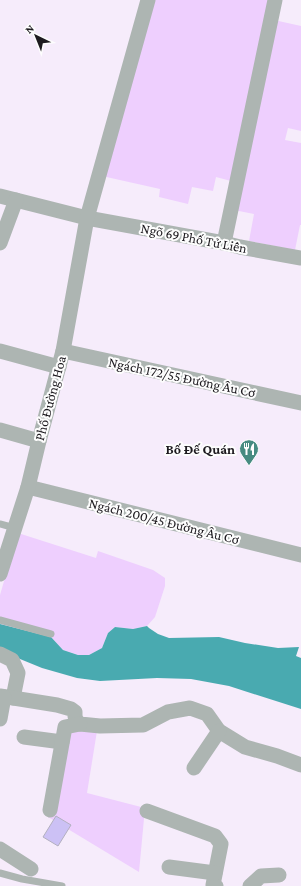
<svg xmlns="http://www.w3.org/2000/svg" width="301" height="886" viewBox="0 0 301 886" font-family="'Crimson Pro',serif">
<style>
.green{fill:#eecffe}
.water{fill:#49aab0}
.building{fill:#ccc1f5;stroke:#b3b0c0}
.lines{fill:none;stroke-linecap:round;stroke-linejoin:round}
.service{stroke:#adb5b2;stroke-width:7}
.minor{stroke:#adb5b2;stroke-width:15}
.labels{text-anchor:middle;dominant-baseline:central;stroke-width:4;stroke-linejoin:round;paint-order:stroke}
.street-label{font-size:14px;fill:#1d1a1f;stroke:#fdfdfd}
.poi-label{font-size:14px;font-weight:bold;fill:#1d1a1f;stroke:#fdfdfd;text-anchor:end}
</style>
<rect width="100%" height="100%" fill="#f6ecfb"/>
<g class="green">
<polygon points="152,0 269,0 231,181 216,177 213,191 192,187 188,204 159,197 160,189 102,176"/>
<polygon points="274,20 301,26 301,131 288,128 285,140 301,143 301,225 300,225 295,250 249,241 254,214 234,210"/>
<polygon points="18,533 96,558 98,551 153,570 165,578 165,586 155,617 147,626 133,629 115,627 108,633 102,648 89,655 78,655 63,650 51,637 0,624 0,595"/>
<polygon points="62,728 97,731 87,793 145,808 139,872 48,817"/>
</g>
<polygon class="water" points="0,624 51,637 63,650 78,655 89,655 102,648 108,633 115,627 133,629 147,626 149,628 158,634 169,638 219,637 245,643 278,648 299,647 296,656 301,658 301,709 229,686 191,679 157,678 100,681 77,678 42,668 20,659 0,648"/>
<polygon class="building" points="56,816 71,825 58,846 43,837"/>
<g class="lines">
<g class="service">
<polyline points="0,524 15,528"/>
<polyline points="0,620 51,634"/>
<polyline points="0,873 22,879 62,886"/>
</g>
<g class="minor">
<polyline points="0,196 87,218 224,243 240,247 301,258"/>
<polyline points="0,243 16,200"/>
<polyline points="224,243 275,0"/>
<polyline points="0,351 59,367"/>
<polyline points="63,351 301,403"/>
<polyline points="0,430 39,441"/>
<polyline points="28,487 301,555"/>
<polyline points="0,574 28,487 39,441 63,351 87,218 148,0"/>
<polyline points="0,654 12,660 18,673 13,698"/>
<polyline points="0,696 57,705 71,709 75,712 75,716 76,720 80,724 100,726 143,725 168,712 190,708 207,714 219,731 245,747 277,756 301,765"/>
<polyline points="0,719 4,697"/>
<polyline points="24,737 62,742"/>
<polyline points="194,768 219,731"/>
<polyline points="50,810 65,727 80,724"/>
<polyline points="147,811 215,836 221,844 213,885 216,886"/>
<polyline points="0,849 31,869"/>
<polyline points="169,867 215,873"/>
<polyline points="250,886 261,876 279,875"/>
</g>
</g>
<defs>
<g id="restaurant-pin" transform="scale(1)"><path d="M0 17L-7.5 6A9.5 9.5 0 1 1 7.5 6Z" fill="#468b81" stroke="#fdfdfd"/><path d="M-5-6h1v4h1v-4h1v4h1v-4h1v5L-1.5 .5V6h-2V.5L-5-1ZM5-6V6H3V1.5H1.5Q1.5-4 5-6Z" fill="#fff"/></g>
</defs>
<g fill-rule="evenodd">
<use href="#restaurant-pin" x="249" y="449"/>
</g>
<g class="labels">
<g class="street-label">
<text transform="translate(194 238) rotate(11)">Ngõ 69 Phố Tử Liên</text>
<text transform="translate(182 377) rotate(12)">Ngách 172/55 Đường Âu Cơ</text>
<text transform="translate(50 398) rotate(-75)">Phố Đường Hoa</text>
<text transform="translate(164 521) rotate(14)">Ngách 200/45 Đường Âu Cơ</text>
</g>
<g class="poi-label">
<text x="235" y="449">Bố Đế Quán</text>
</g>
</g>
<g transform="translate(36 36) rotate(317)" stroke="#fdfdfd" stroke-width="3" paint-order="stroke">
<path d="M0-3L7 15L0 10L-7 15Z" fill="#1d1a1f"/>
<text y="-6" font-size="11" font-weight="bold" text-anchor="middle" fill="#1d1a1f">N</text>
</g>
</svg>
